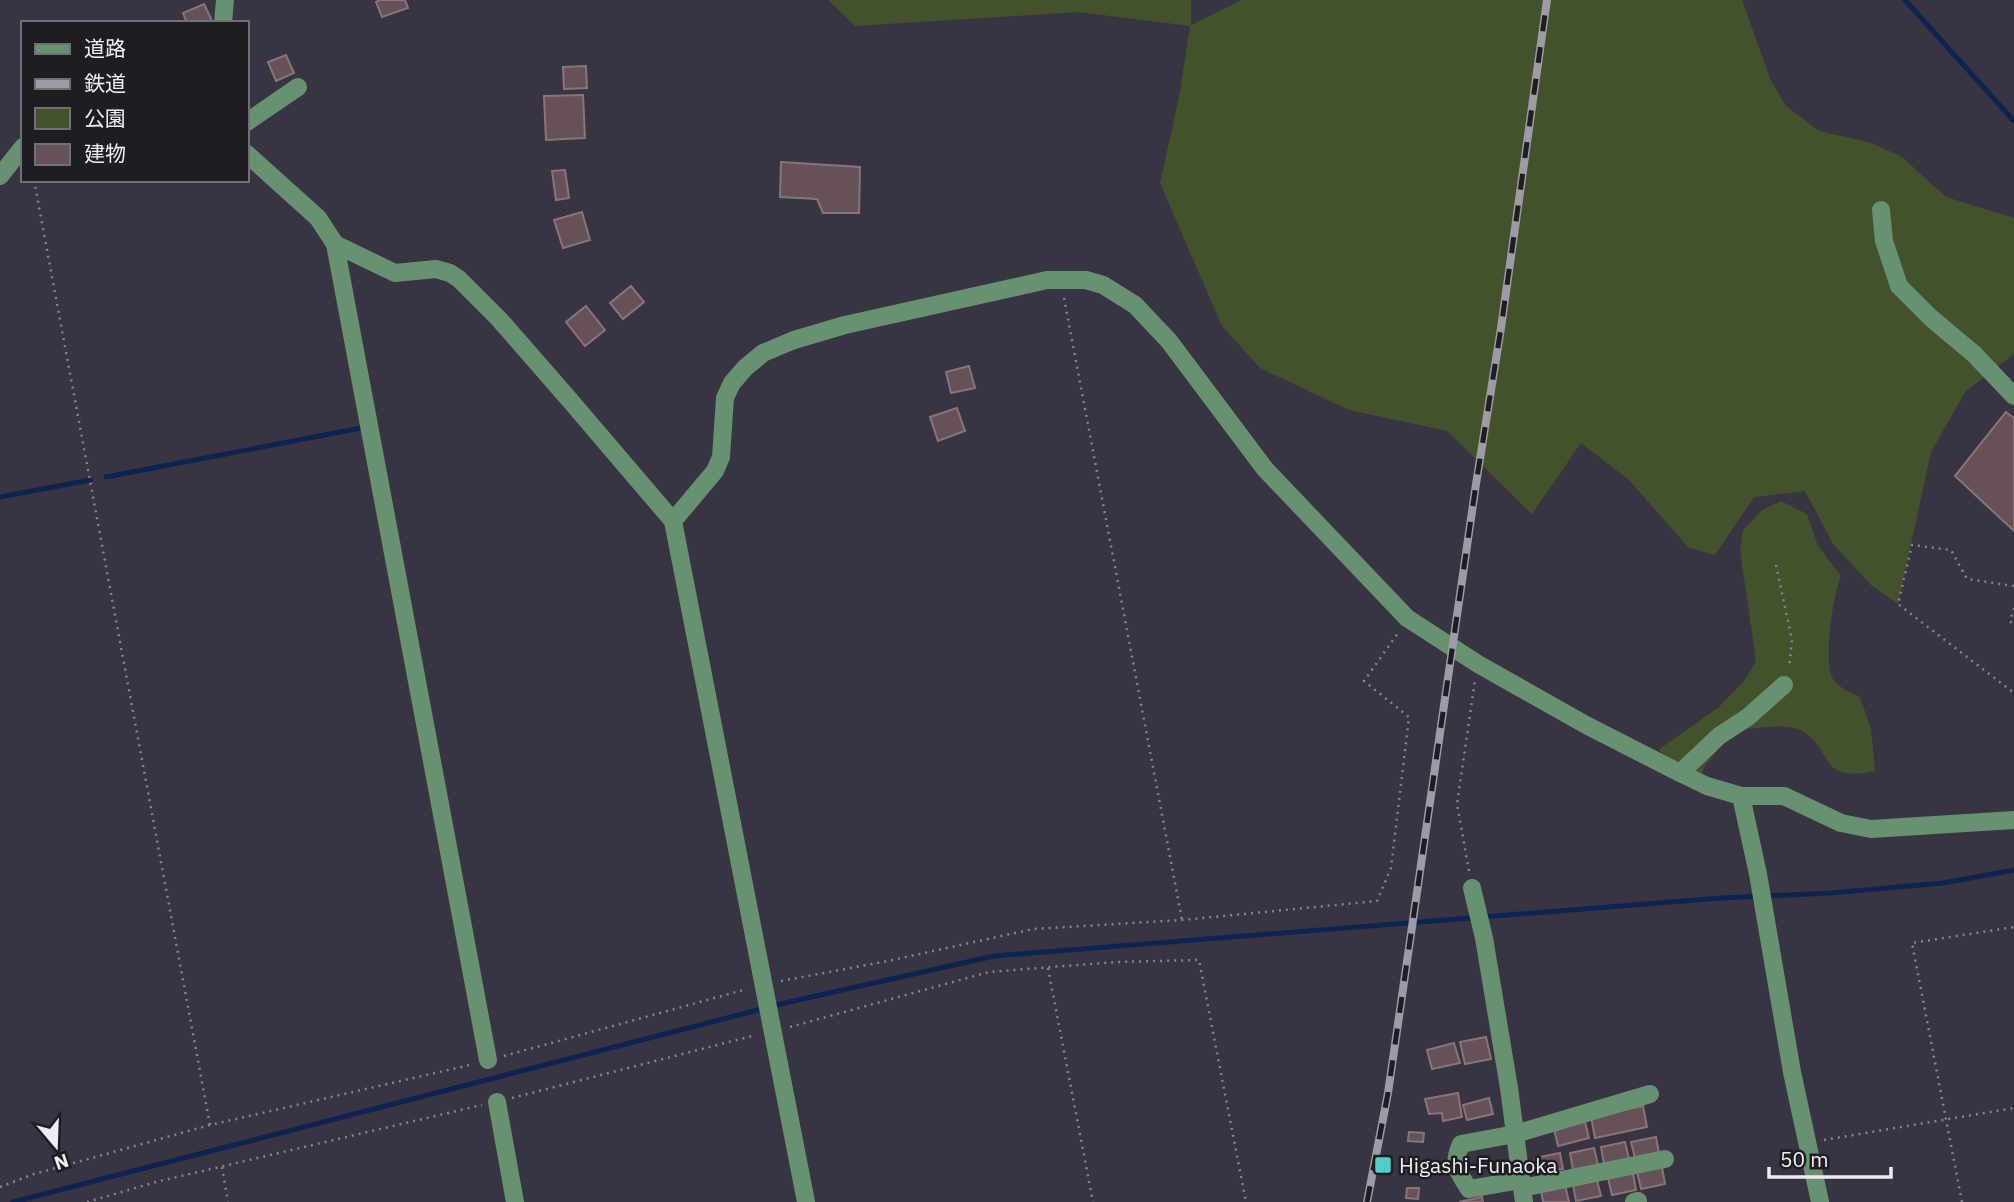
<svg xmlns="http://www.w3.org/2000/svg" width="2014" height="1202" viewBox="0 0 2014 1202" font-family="'IBM Plex Sans','Noto Sans JP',sans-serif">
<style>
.green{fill:#43522d}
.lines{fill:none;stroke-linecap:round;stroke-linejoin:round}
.stream{stroke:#0e2350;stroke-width:5}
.building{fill:#645258;stroke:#88747a;stroke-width:2}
.path{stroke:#87838f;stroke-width:2.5;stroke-dasharray:2 5;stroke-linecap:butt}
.minor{stroke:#689171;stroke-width:18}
.rail-casing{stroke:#9e9aa6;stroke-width:8}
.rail{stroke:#1f1d23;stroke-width:5;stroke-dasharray:16;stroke-linecap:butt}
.poi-dot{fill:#53cdcb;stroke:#1f1d23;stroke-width:2.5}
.labels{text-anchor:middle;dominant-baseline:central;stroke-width:5;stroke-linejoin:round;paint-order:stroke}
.poi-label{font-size:21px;fill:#efecf5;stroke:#1f1d23;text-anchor:start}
</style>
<rect width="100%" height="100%" fill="#383442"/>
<g class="green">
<polygon points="828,0 1191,0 1191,25 1242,0 1742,0 1771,81 1786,106 1819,131 1872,143 1902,157 1946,197 2014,218 2014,354 1965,392 1931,452 1898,604 1871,585 1833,544 1805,491 1754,497 1715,555 1689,548 1629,480 1581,443 1532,514 1447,431 1349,410 1260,368 1222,326 1160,183 1179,97 1190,26 1078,12 855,26"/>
<path d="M1781,501L1807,514L1818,546L1841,576C1833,594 1823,663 1833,679C1840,689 1850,692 1860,697L1871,729L1875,771C1817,783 1835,751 1802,731C1786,722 1750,729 1732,732L1705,766L1699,780L1658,750L1719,707L1744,681L1756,661L1740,550L1743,530L1762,510Z"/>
</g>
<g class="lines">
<g class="stream">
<polyline points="1905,0 2014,121"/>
<polyline points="106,477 361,428"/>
<polyline points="0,497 90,480"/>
<polyline points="13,1202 789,1002 994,956 1721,898 1831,893 1943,883 2014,870"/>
</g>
</g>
<g class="building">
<polygon points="380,0 405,0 408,8 382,17 376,2"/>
<polygon points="204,4 213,23 187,23 183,13"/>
<polygon points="286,55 294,73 276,81 268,62"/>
<polygon points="586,66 587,88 564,89 563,67"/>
<polygon points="583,95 585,138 546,140 544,96"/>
<polygon points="781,162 860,167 859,213 823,213 817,199 780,197"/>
<polygon points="565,170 569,198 556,200 552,171"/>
<polygon points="582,212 590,240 563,248 554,220"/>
<polygon points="631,286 644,302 623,319 610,303"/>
<polygon points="586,306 605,330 585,346 566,322"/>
<polygon points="969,366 975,388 951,393 946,372"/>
<polygon points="957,408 965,431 938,441 930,417"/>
<polygon points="2006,412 2014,418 2014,531 1955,476"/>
<polygon points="1486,1037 1491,1059 1465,1064 1460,1042"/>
<polygon points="1454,1043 1460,1063 1432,1069 1427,1050"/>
<polygon points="1458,1093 1462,1117 1443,1121 1442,1113 1429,1114 1425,1099"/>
<polygon points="1489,1098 1493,1114 1467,1120 1463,1105"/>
<polygon points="1643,1106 1647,1127 1595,1138 1591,1117"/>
<polygon points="1584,1118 1589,1138 1558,1146 1553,1125"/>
<polygon points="1409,1132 1424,1133 1423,1142 1408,1141"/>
<polygon points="1656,1137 1659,1153 1635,1158 1631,1142"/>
<polygon points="1625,1142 1629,1159 1604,1164 1601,1147"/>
<polygon points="1594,1148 1598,1165 1573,1170 1570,1153"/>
<polygon points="1560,1153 1563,1169 1538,1174 1535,1158"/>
<polygon points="1662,1167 1665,1184 1641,1189 1637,1172"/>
<polygon points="1633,1173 1636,1190 1612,1195 1608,1178"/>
<polygon points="1597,1180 1601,1196 1576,1201 1573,1185"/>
<polygon points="1565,1185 1569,1202 1543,1202 1541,1191"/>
<polygon points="1407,1188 1419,1188 1418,1199 1406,1198"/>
<polygon points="1482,1197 1483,1202 1459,1202"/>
</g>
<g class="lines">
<g class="path">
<polyline points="34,180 210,1125"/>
<polyline points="1064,298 1182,920"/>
<polyline points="1776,565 1792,640 1789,668"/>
<polyline points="2014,586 1967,579 1951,550 1912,545 1898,604 2014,693"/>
<polyline points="2014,608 2010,621 2014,626"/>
<polyline points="1469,871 1457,804 1475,680"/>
<polyline points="1048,968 1093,1202"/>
<polyline points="781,981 888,961 1033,929 1182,920 1377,901 1391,868 1409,717 1364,681 1398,633"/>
<polyline points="790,1027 989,972 1116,962 1199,960 1246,1202"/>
<polyline points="504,1056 747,989"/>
<polyline points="512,1098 756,1035"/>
<polyline points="1824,1140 2014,1108"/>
<polyline points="222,1167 228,1202"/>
<polyline points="0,1187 34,1174 210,1125 474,1064"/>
<polyline points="87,1202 156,1182 482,1105"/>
<polyline points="1962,1202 1912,943 2014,927"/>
</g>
<g class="minor">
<polyline points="223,23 225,0"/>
<polyline points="247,122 298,87"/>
<polyline points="247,154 318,218 335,244 395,273 436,269 450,273 459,279 499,319 568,398 673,521 806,1202"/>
<polyline points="0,176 23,147"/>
<polyline points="1881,210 1884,241 1899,286 1931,318 1974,354 2014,396"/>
<polyline points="335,244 488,1060"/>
<polyline points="673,521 715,471 721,457 725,398 732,383 745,368 763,353 794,340 845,325 1047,280 1086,280 1103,285 1135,305 1169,341 1265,469 1407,618 1478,664 1586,725 1680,773 1707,786 1741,796 1784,796 1841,823 1871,829 2014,820"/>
<polyline points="1680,773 1719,736 1748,717 1784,685"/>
<polyline points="1741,796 1758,874 1792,1072 1820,1202"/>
<polyline points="1472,888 1484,938 1509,1088 1524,1202"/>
<polyline points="497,1102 515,1202"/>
<path d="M1521,1180L1469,1189C1457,1171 1452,1164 1461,1144L1515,1134L1650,1094"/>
<polyline points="1522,1188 1665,1159"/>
<polyline points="1634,1202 1638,1201"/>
</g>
<g class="rail-casing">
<polyline id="rail" points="1367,1202 1388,1093 1476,484 1501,328 1547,0"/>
</g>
<use href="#rail" class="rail"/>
</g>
<rect class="poi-dot" x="1374" y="1156" width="18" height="18" rx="3.5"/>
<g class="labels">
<g class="poi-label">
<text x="1399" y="1165">Higashi-Funaoka</text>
</g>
</g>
<rect x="21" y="21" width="228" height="161" fill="#1f1d23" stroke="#727077" stroke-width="2"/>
<rect x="35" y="44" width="35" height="10" fill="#689171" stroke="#727077" stroke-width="2"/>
<text x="84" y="56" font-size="21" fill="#efecf5">道路</text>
<rect x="35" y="79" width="35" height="10" fill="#9e9aa6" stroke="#727077" stroke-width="2"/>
<text x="84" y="91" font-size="21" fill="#efecf5">鉄道</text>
<rect x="35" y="108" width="35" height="21" fill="#43522d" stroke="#727077" stroke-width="2"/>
<text x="84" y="126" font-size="21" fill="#efecf5">公園</text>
<rect x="35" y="144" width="35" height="21" fill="#645258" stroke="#727077" stroke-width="2"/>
<text x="84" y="161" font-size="21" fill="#efecf5">建物</text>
<g transform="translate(56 1146) rotate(161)" stroke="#1f1d23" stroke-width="5" paint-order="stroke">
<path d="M0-5L12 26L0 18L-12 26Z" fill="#efecf5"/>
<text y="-10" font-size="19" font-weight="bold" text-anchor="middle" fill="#efecf5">N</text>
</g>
<path d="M1769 1167v10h122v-10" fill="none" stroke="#efecf5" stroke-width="3.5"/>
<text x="1780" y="1167" font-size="21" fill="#efecf5" stroke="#1f1d23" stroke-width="5" paint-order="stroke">50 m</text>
</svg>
